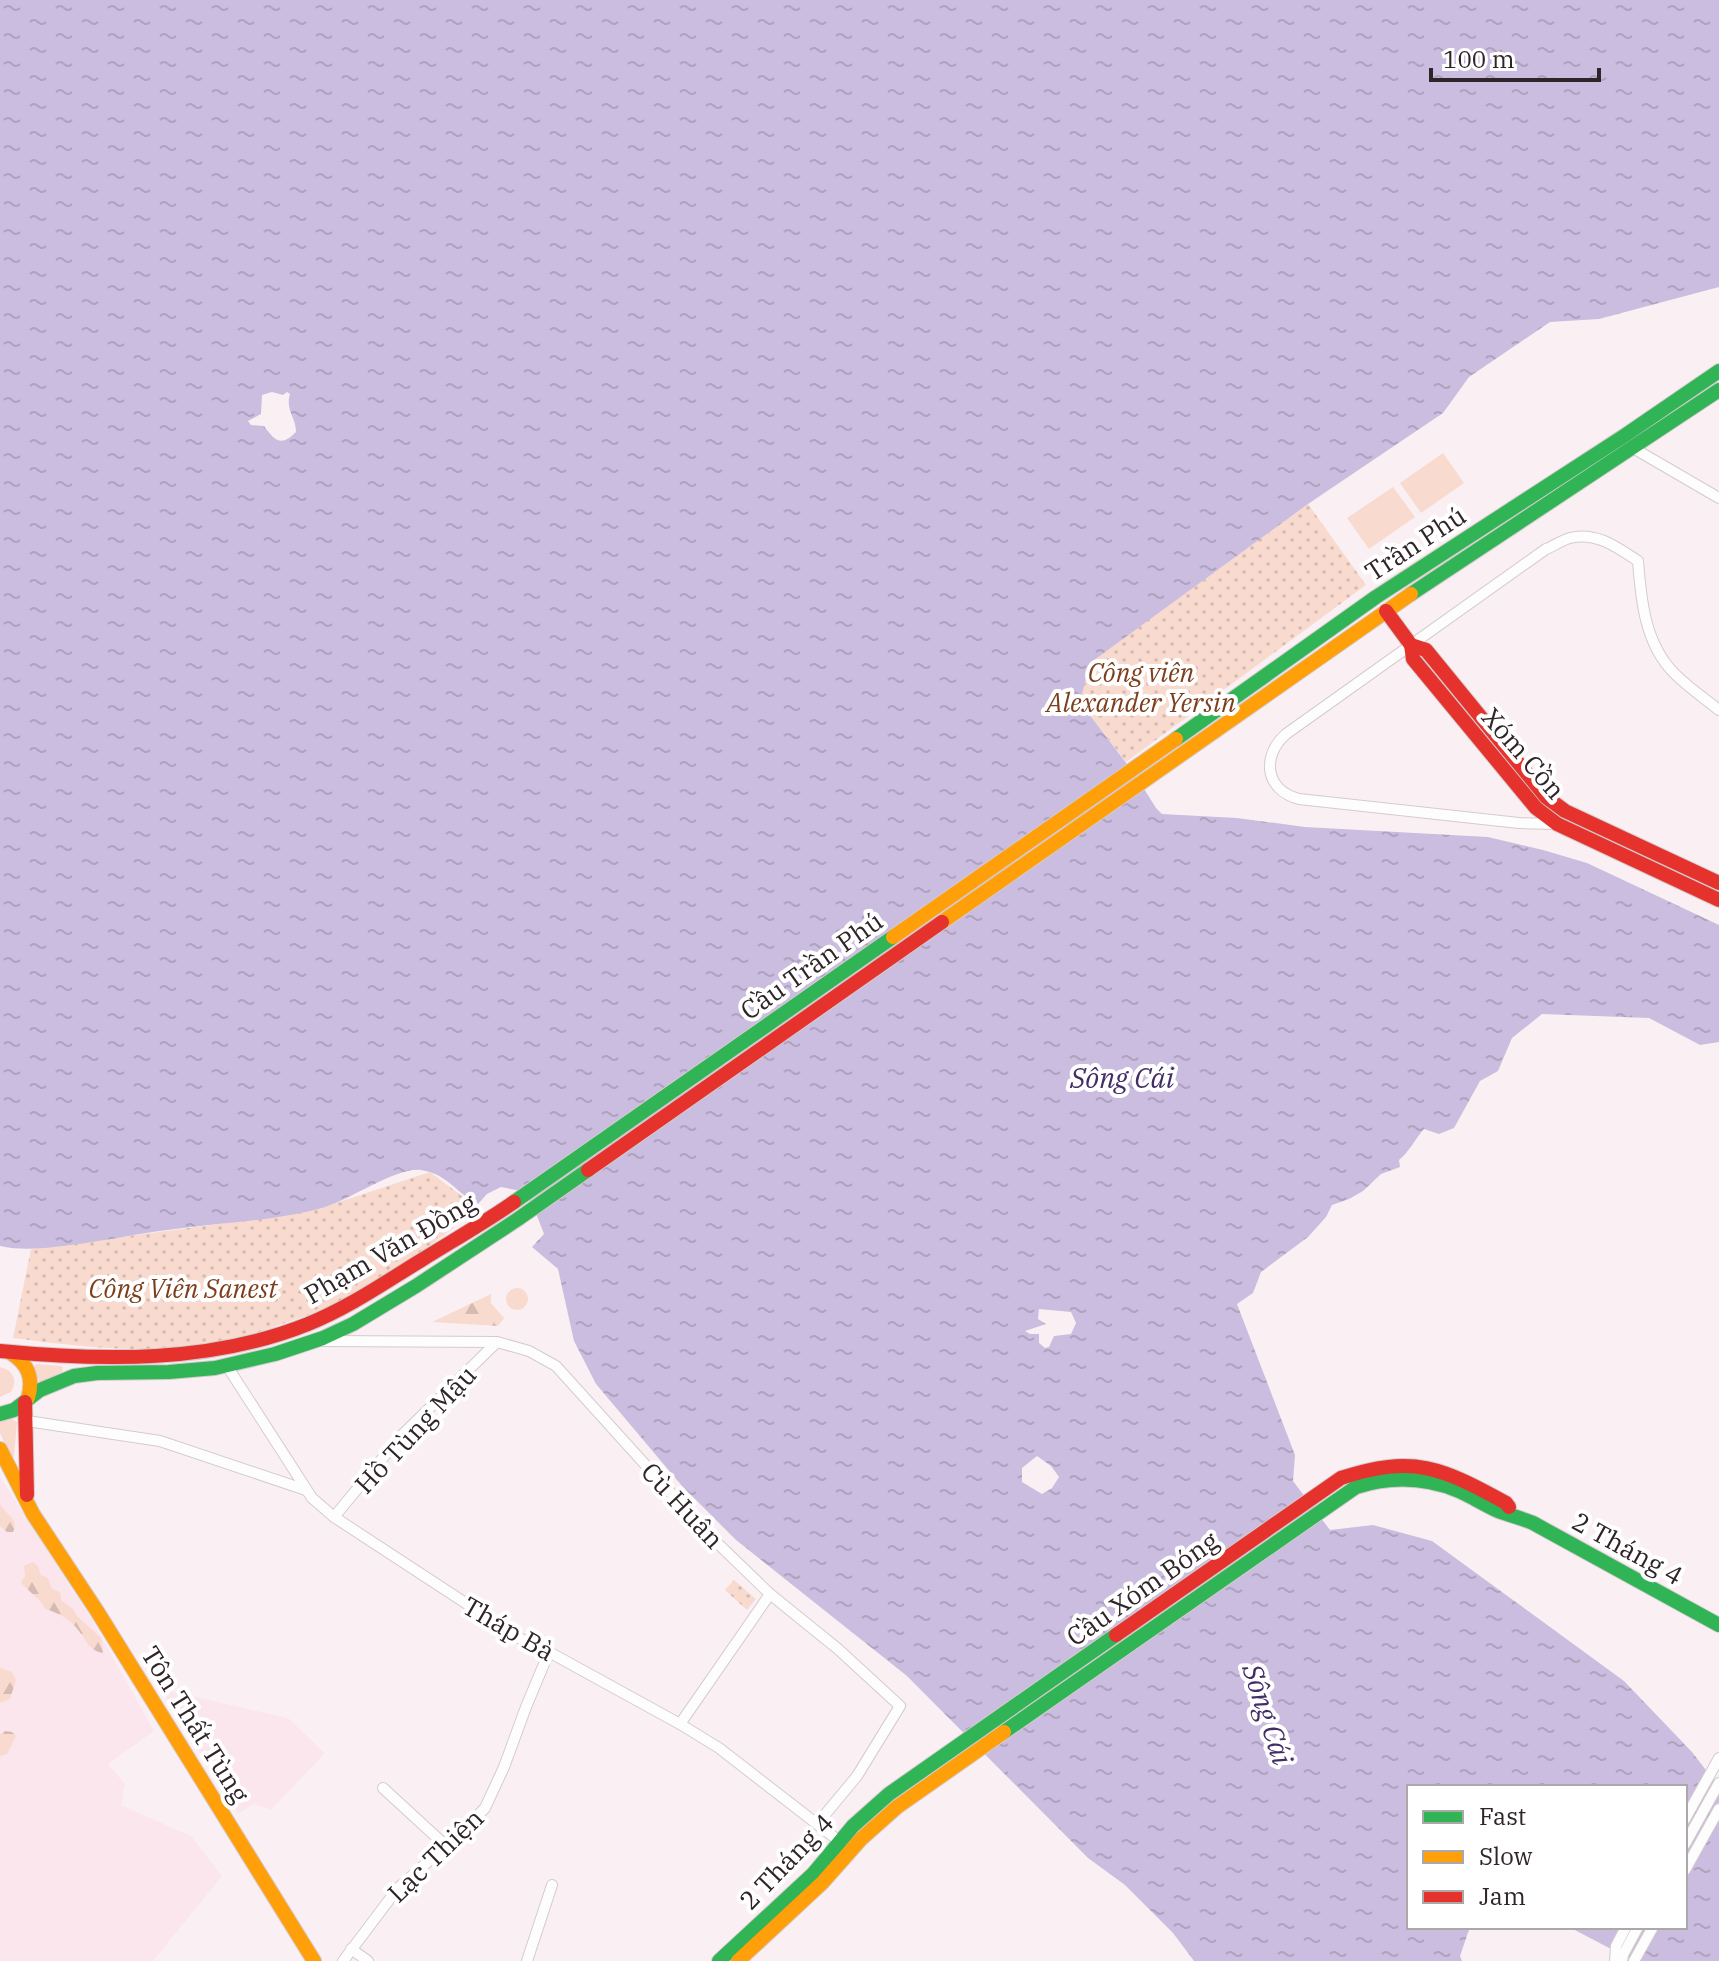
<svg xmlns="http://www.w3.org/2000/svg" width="1719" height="1961" viewBox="0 0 1719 1961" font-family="'IBM Plex Serif',serif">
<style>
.built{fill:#fbe6ee}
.grass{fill:#f9dacf}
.forest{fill:url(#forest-firs)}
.park{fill:url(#park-dots)}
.water{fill:url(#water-ripples);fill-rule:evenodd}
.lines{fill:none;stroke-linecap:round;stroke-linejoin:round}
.street-casing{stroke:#d4cbce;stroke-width:12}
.fast-casing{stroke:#d4cbce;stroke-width:16}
.slow-casing{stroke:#d4cbce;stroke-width:16}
.jam-casing{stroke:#d4cbce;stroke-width:16}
.street{stroke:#fefdfd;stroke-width:10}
.fast{stroke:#30b455;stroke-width:14}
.slow{stroke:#ff9f0a;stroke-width:14}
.jam{stroke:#e5322d;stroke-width:14}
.labels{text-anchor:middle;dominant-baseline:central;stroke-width:8;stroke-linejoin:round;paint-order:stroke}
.street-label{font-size:26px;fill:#2f2529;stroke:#fff}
.park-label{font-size:26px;font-style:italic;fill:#7c3e1c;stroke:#fff}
.water-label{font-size:28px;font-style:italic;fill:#422d66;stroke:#fff}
</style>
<defs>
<pattern id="forest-firs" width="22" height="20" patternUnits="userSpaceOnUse" patternTransform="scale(2)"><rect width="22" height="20" fill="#f9dacf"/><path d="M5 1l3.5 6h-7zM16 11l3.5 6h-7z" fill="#d6bbb2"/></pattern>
<pattern id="park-dots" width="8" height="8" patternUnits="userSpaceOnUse" patternTransform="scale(2)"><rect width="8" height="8" fill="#f9dacf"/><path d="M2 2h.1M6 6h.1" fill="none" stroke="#d6bbb2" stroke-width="1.8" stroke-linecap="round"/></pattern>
<pattern id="water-ripples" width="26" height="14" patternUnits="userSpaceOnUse" patternTransform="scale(2)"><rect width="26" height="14" fill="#cabddf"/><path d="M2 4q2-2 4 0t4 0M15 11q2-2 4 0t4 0" fill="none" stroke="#aea2bf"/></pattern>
</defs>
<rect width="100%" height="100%" fill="#faf0f4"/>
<g class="built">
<polygon points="0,1477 92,1620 154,1731 108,1764 125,1784 121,1805 191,1836 222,1876 153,1961 0,1961"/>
<polygon points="161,1689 288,1718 325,1753 271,1810 254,1804 238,1814"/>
</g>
<g class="grass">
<polygon points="1443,453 1464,483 1421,513 1400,483"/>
<polygon points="1393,487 1415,517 1369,549 1347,518"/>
<circle cx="517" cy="1299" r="11"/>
<polygon points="36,1364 62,1366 63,1371 42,1383 39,1381 34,1367"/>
<path d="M0,1367C13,1370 18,1380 11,1392L0,1397Z"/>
<polygon points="12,1419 17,1422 14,1457 11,1458 0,1433 0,1422"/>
</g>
<g class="forest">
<polygon points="491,1294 491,1303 504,1318 498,1326 432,1322"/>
<path d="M0,1504C5,1514 20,1519 13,1532H7L0,1526Z"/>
<path d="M33,1562L38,1566L41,1575L48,1578L52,1589L60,1592L61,1600L73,1609L78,1617L101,1638L103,1653C90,1651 87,1642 79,1631C70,1619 59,1613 45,1609L41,1602L22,1584L21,1582L25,1576L24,1566Z"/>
<polygon points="0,1668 12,1672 16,1680 10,1699 0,1703"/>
<polygon points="5,1731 12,1732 16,1736 7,1754 0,1756 0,1734"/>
</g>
<g class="park">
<polygon points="1308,504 1366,585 1126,762 1080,702 1089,663"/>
<path d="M430,1172L479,1209C439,1239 397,1271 353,1295C326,1310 296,1319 268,1329C254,1333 240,1339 227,1342C157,1356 83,1347 13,1338L31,1249L287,1215L327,1206Z"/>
<polygon points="734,1580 756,1599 747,1610 725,1590"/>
</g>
<path class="water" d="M0,0H1719V287L1599,319L1550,322L1469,377L1443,413L1308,504L1090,663L1080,702L1136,776L1156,808L1162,814L1237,818L1305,827L1488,837L1543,850L1587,863L1719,925V1042L1700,1045L1649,1018L1542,1014L1512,1038L1498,1071L1480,1081L1454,1128L1439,1134L1424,1129C1415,1139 1410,1151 1399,1160L1400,1167L1381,1174L1363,1191L1349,1199L1332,1205L1326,1217L1308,1237L1261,1272L1253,1293L1237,1304L1295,1455L1293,1481L1330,1530L1373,1525L1432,1541L1624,1681L1692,1752L1719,1787V1961H1634L1569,1927H1685V1787H1409V1927H1470L1460,1956L1462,1961H1194L1173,1933L1125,1885L1088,1858L907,1676L736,1540L682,1486L596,1384L574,1341L558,1269L532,1247L544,1234L532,1203L516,1190L501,1187L487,1194L478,1204C457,1194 448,1174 421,1170C397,1167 351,1199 325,1207C277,1221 225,1222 175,1229C134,1234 95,1243 54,1247C36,1249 18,1250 0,1246ZM272,392L283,395L287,392L290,394C285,410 296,417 296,432C281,447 275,441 264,426L251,425L248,421L261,414L262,395ZM1039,1309L1071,1312L1076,1323L1071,1334L1054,1336L1049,1347L1045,1348L1039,1343V1334H1030L1025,1331L1046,1324L1038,1319ZM1037,1456L1051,1466L1059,1477L1052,1488L1042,1494L1022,1482V1468Z"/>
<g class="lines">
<g class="street-casing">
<g id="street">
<polyline points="1633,448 1719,498"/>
<path d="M1555,824L1519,823L1299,799C1265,790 1261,756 1286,734L1546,549C1554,546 1562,540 1570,538C1596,531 1618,548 1638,561C1641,600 1645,645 1675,674C1688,687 1704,698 1719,710"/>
<polyline points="323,1341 497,1342 529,1351 556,1366 708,1534 770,1594 838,1649 900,1706 857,1776 818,1823"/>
<polyline points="227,1366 312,1498 334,1517 519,1638 549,1652 680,1724 719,1748 839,1841"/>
<polyline points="27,1421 160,1441 306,1490"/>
<polyline points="334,1517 401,1436 497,1342"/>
<polyline points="680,1724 770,1594"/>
<polyline points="383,1788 446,1846"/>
<polyline points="1685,1819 1719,1758"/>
<polyline points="1685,1844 1719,1783"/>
<polyline points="1685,1870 1719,1809"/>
<polyline points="351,1949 368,1961"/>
<polyline points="343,1961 398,1888 462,1832 485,1808 504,1767 526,1707 549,1652"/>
<polyline points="527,1961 552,1885"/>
<polyline points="1615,1961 1616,1946 1626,1927"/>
<polyline points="1622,1961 1623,1955 1638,1927"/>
<polyline points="1634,1961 1653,1927"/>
</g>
</g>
<g class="fast-casing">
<g id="fast">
<polyline points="1411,594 1719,390"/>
<polyline points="1176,739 1376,597 1624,436 1719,371"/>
<polyline points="514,1202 893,937"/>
<polyline points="0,1414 14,1410 40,1390 74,1376 97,1373 169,1372 215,1368 275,1354 323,1338 353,1324 416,1286 518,1219 588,1170"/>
<path d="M1004,1732L1356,1487C1391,1476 1425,1477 1459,1491C1472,1497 1485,1505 1498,1511C1509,1515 1521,1518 1533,1523L1719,1625"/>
<polyline points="719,1961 813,1874 853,1826 889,1794 1116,1635"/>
</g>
</g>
<g class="slow-casing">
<g id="slow">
<polyline points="942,922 1411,594"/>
<polyline points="893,937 1176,739"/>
<path d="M11,1353C28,1364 34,1378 28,1398"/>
<polyline points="0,1449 33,1514 97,1611 314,1961"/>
<polyline points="738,1961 822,1883 861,1839 897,1807 1004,1732"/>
</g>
</g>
<g class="jam-casing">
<g id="jam">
<polyline points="1386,611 1411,645 1413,659 1536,808 1557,824 1719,900"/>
<polyline points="1411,645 1426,650 1546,797 1565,811 1719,883"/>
<polyline points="588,1170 942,922"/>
<path d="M0,1351C103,1361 211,1363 308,1324C348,1308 384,1283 420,1261C452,1241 484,1223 514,1202"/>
<polyline points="25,1402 27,1495"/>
<path d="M1116,1635L1341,1478C1414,1454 1442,1468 1506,1503L1509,1507"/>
</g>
</g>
<use href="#street" class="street"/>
<use href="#fast" class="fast"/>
<use href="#slow" class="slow"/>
<use href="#jam" class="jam"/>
</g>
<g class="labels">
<g class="street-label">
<text transform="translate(1415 543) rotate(-33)">Trần Phú</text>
<text transform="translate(1524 753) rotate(49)">Xóm Cồn</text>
<text transform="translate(811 965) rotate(-35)">Cầu Trần Phú</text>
<text transform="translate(390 1248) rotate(-30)">Phạm Văn Đồng</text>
<text transform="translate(415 1429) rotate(-47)">Hồ Tùng Mậu</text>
<text transform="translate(683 1505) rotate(47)">Cù Huân</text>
<text transform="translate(1628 1548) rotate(29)">2 Tháng 4</text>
<text transform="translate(1142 1588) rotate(-35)">Cầu Xóm Bóng</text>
<text transform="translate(509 1628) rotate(30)">Tháp Bà</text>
<text transform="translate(196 1724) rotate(58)">Tôn Thất Tùng</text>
<text transform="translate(435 1855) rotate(-44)">Lạc Thiện</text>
<text transform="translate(786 1861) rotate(-46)">2 Tháng 4</text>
</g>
<g class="park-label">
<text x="1141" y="672">Công viên<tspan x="1141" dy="30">Alexander Yersin</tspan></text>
<text x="183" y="1288">Công Viên Sanest</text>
</g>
<g class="water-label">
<text x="1122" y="1077">Sông Cái</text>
<text transform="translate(1268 1714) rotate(72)">Sông Cái</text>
</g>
</g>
<rect x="1407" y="1785" width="280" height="144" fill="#ffffff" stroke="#aca8a9" stroke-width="2"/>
<rect x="1423" y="1811" width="40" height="12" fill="#30b455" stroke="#aca8a9" stroke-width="2"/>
<text x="1479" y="1825" font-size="24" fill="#2f2529">Fast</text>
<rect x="1423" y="1851" width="40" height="12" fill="#ff9f0a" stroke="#aca8a9" stroke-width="2"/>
<text x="1479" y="1865" font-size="24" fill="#2f2529">Slow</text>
<rect x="1423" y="1891" width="40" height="12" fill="#e5322d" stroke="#aca8a9" stroke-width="2"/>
<text x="1479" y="1905" font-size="24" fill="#2f2529">Jam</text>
<path d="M1431 68v12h168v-12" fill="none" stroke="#2f2529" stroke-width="4"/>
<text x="1443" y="68" font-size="24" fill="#2f2529" stroke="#ffffff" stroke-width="6" paint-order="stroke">100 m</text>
</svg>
